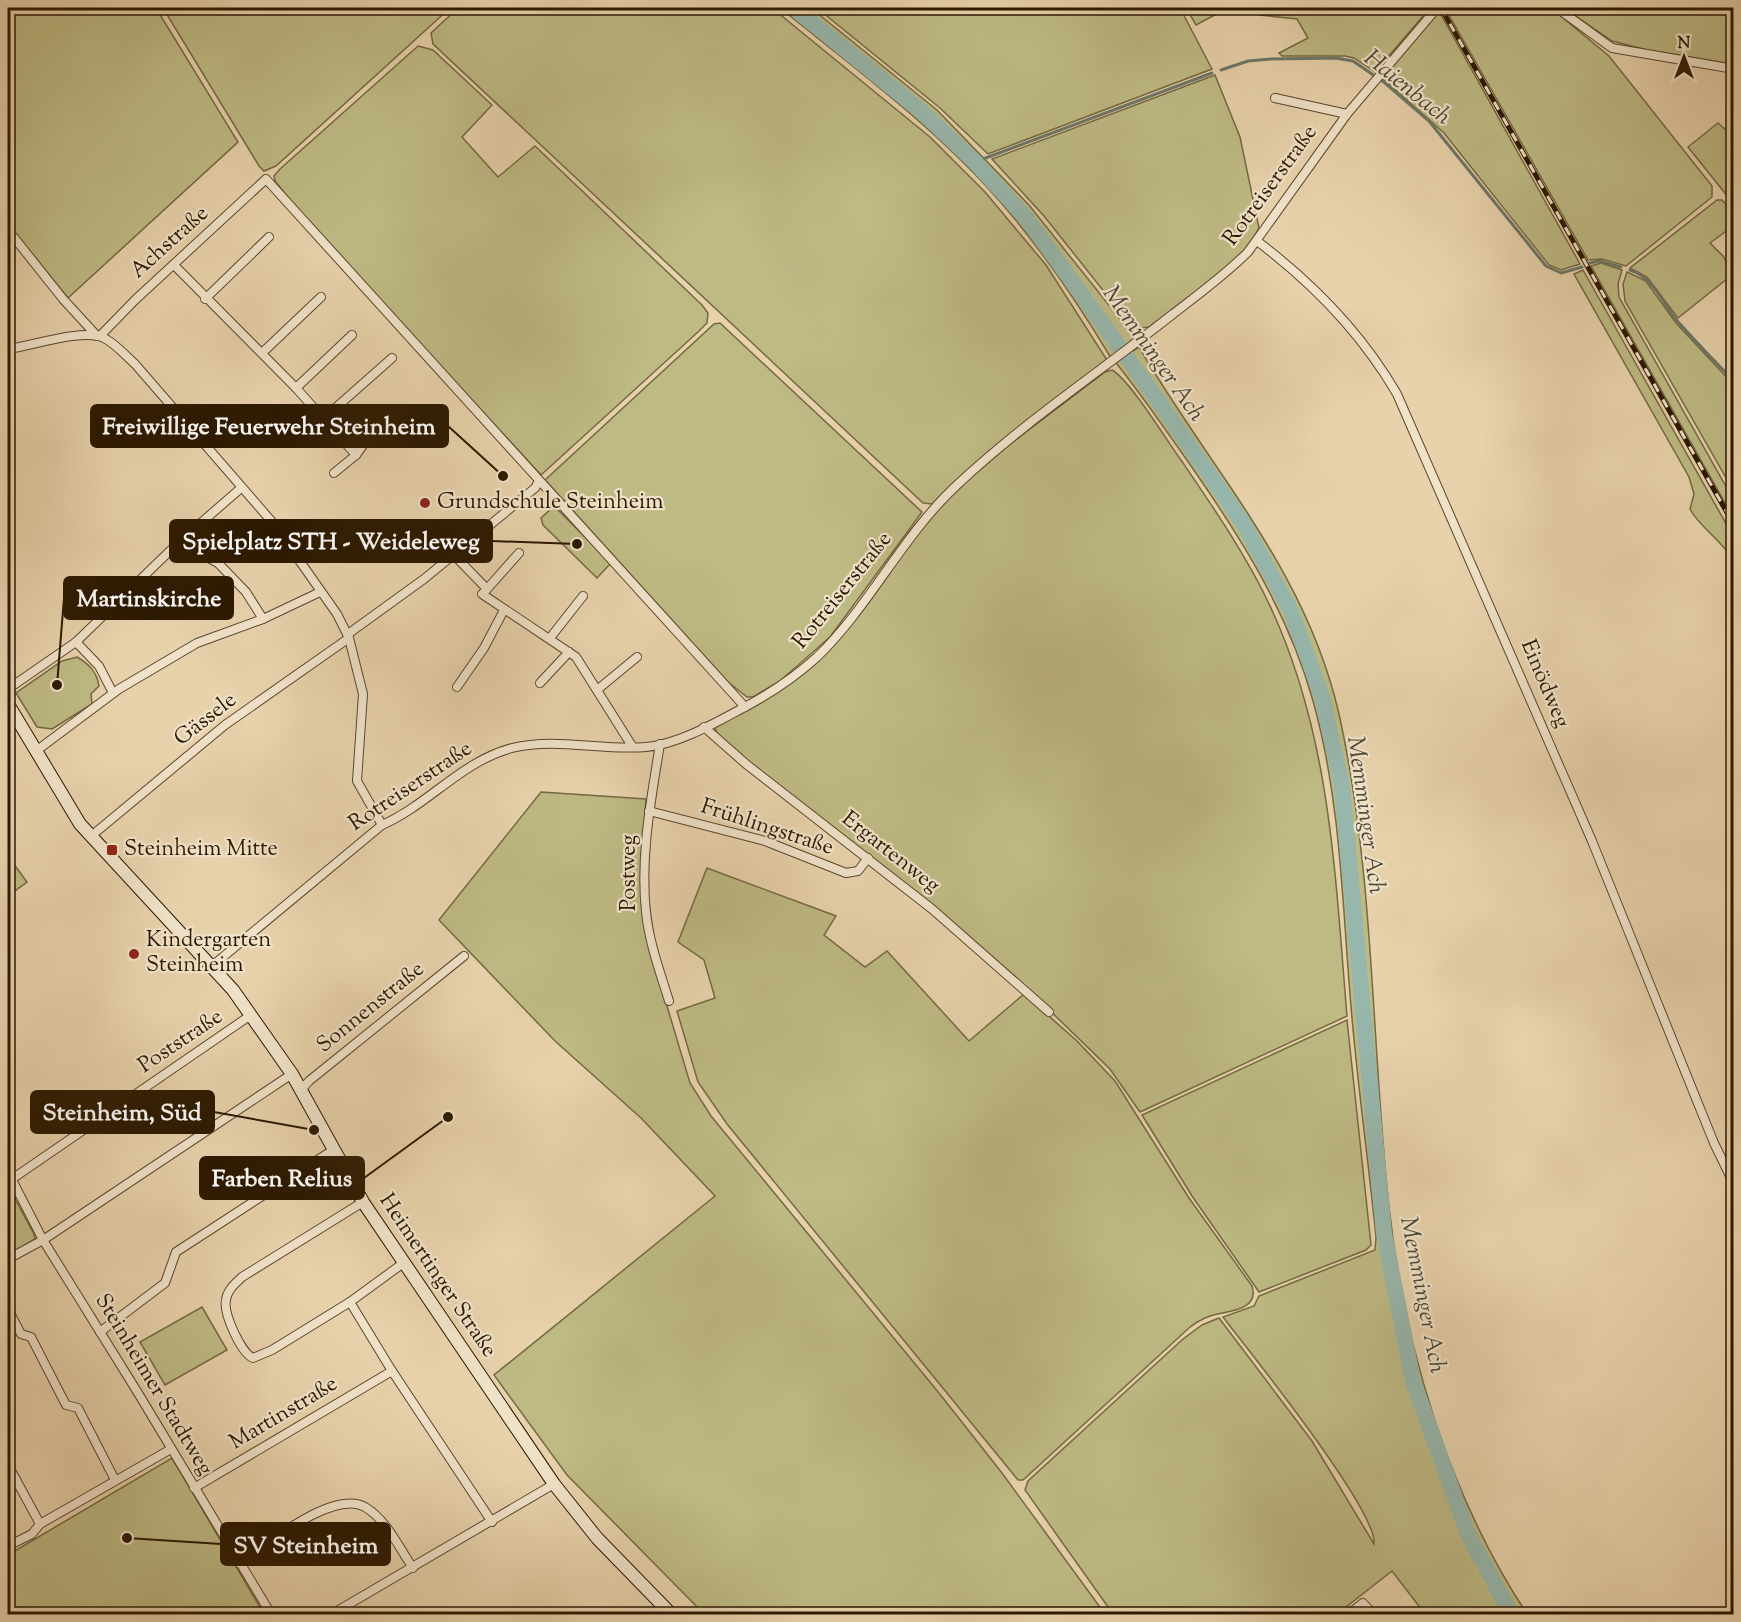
<svg xmlns="http://www.w3.org/2000/svg" width="1741" height="1622" viewBox="0 0 1741 1622" font-family="'Sorts Mill Goudy',serif">
<style>
.green{fill:#beba84;stroke:#746942;stroke-width:1.5}
.lines{fill:none;stroke-linecap:round;stroke-linejoin:round}
.stream{stroke:#6c7768;stroke-width:3}
.river{stroke:#97b7ad;stroke-width:16}
.street-casing{stroke:#5a462b;stroke-width:10}
.secondary-casing{stroke:#2b1800;stroke-width:14}
.street{stroke:#f0e2c9;stroke-width:8}
.secondary{stroke:#f0e2c9;stroke-width:12}
.rail-casing{stroke:#2b1800;stroke-width:5}
.rail{stroke:#f0e2c9;stroke-width:3;stroke-dasharray:9;stroke-linecap:butt}
.poi-dot{fill:#8f2418;stroke:#f0e2c9;stroke-width:2}
.labels{text-anchor:middle;dominant-baseline:central;stroke-width:4.5;stroke-linejoin:round;paint-order:stroke}
.street-label{font-size:22px;fill:#2b1800;stroke:#f0e2c9}
.poi-label{font-size:22px;fill:#2b1800;stroke:#f0e2c9;text-anchor:start}
.water-label{font-size:24px;font-style:italic;fill:#4b4834;stroke:#f0e2c9}
.leader{fill:none;stroke:#2b1800;stroke-width:2}
.callout-dot{fill:#2b1800;stroke:#f0e2c9;stroke-width:2}
.callout{fill:#2b1800;stroke:#2b1800;stroke-width:2}
.callout-label{font-size:24px;text-anchor:middle;font-weight:bold;fill:#fff}
</style>
<rect width="100%" height="100%" fill="#e8d2ac"/>
<filter id="stains"><feTurbulence type="fractalNoise" baseFrequency=".00333" numOctaves="4"/><feColorMatrix values="0 0 0 0 .2 0 0 0 0 .09 0 0 0 0 .02 0 0 0 .5 -.17"/></filter>
<radialGradient id="worn" r=".72"><stop offset=".6" stop-color="#630" stop-opacity="0"/><stop offset="1" stop-color="#630" stop-opacity=".3"/></radialGradient>
<g class="green">
<polygon points="8,8 156,8 238,142 68,298 8,224"/>
<polygon points="163,8 450,8 276,166 264,171 259,166"/>
<polygon points="458,8 772,8 930,137 985,192 1046,265 1107,360 988,452 932,504 923,503 433,44 431,33"/>
<path d="M780,8H811L937,110L1029,205L1136,339L1111,358C1075,298 1035,239 987,187C925,120 851,65 780,8Z"/>
<polygon points="817,8 1180,8 1212,69 988,154 940,108"/>
<polygon points="1186,8 1228,8 1196,25"/>
<polygon points="1255,8 1430,8 1375,72 1354,58 1345,56 1282,56 1279,53 1308,38 1297,19 1259,15"/>
<polygon points="1445,8 1551,8 1609,56 1712,186 1712,197 1626,266 1602,259 1588,260"/>
<polygon points="1564,8 1733,8 1733,64 1647,50 1612,41"/>
<polygon points="1439,11 1580,264 1561,270 1549,265 1444,133 1382,78"/>
<polygon points="418,46 433,50 492,105 462,137 498,177 535,146 702,305 708,313 707,323 698,332 541,475 308,222 275,181 274,176 280,169"/>
<path d="M1215,75L1240,137L1259,228C1238,271 1186,299 1149,327L1140,328L1121,313L1044,216L992,159Z"/>
<polygon points="1718,123 1733,136 1733,203 1688,147"/>
<polygon points="1717,200 1722,200 1733,212 1733,226 1710,243 1723,256 1733,274 1678,318 1647,277 1630,268"/>
<polygon points="1601,263 1622,270 1618,284 1619,297 1733,499 1733,517 1591,266"/>
<path d="M1583,270L1733,536V560C1722,540 1699,527 1690,509L1694,494L1689,477L1574,274Z"/>
<polygon points="1627,272 1646,281 1676,323 1733,384 1733,490 1625,301 1623,284"/>
<polygon points="720,323 922,512 830,637 780,681 753,697 747,697 728,682 545,480 714,324"/>
<path d="M1139,347C1211,471 1306,569 1339,714C1375,876 1371,1043 1389,1207C1405,1349 1448,1494 1527,1614H1425L1392,1571L1337,1614H1113L1025,1490L1028,1481L1183,1339L1202,1325L1219,1318L1312,1441L1374,1544C1378,1511 1249,1351 1223,1317L1254,1306L1259,1296L1375,1250L1376,1237C1368,1156 1356,1075 1350,994C1342,896 1340,797 1313,701C1287,607 1233,525 1177,446C1157,418 1138,390 1116,363Z"/>
<path d="M1112,370C1130,380 1167,441 1181,460C1213,507 1247,556 1271,608C1331,738 1335,875 1347,1016L1140,1112L1110,1069L1041,1002L750,764L717,734L715,728L813,665L912,539L953,493L1009,445L1105,372Z"/>
<polygon points="554,506 611,563 597,578 543,525 541,518"/>
<path d="M77,657C89,664 97,672 99,686L91,694L92,704L52,729L37,727L16,693L62,661Z"/>
<polygon points="541,792 646,799 642,856 661,986 690,1083 711,1116 939,1393 1002,1473 1105,1614 704,1614 567,1475 494,1375 715,1196 641,1118 555,1041 439,920"/>
<polygon points="8,856 27,882 8,896"/>
<path d="M707,868L836,916L824,935L865,967L887,951L969,1041L1024,994L1077,1041L1115,1081L1189,1198L1252,1286C1260,1311 1226,1311 1210,1316C1202,1319 1195,1323 1189,1328L1023,1480H1018L727,1124L698,1082L677,1011L715,998L704,960L678,942Z"/>
<polygon points="1347,1020 1371,1245 1366,1250 1259,1292 1192,1196 1142,1115"/>
<polygon points="8,1186 34,1234 35,1239 8,1256"/>
<polygon points="202,1307 227,1350 165,1385 140,1342"/>
<polygon points="172,1458 264,1614 8,1614 8,1555"/>
</g>
<g class="lines">
<g class="stream">
<polyline points="1221,70 1248,61 1271,59 1336,58 1353,61 1385,83 1429,121 1546,266 1561,273 1582,267"/>
<polyline points="975,162 1212,73"/>
<polyline points="1590,263 1599,261 1621,267"/>
<path d="M1630,270C1655,278 1663,305 1679,323C1697,343 1715,362 1734,381"/>
</g>
<polyline class="river" points="794,8 921,111 975,162 1027,219 1157,399 1243,523 1290,609 1322,696 1342,786 1384,1233 1413,1381 1468,1534 1511,1614"/>
<g class="street-casing">
<g id="street">
<polyline points="1557,8 1612,48 1734,69"/>
<polyline points="1275,98 1347,114"/>
<polyline points="8,230 63,299 97,336"/>
<path d="M1257,241C1314,284 1361,332 1397,394L1592,841L1714,1143L1734,1184"/>
<polyline points="174,265 296,388 356,455"/>
<polyline points="205,299 269,237"/>
<polyline points="100,336 135,300 266,179 745,707"/>
<path d="M8,349C31,346 81,329 102,337C114,342 125,355 135,364L273,523L337,614L349,638L363,694L357,781L382,825"/>
<polyline points="262,353 321,297"/>
<polyline points="296,388 352,335"/>
<polyline points="323,419 392,358"/>
<polyline points="334,473 356,455 368,438"/>
<polyline points="179,542 218,563 246,592 263,619"/>
<polyline points="454,555 487,589 482,594 576,657 632,746"/>
<polyline points="487,589 519,553"/>
<polyline points="348,634 424,579 535,488 539,481"/>
<polyline points="550,638 583,596"/>
<polyline points="76,642 99,666 113,693"/>
<polyline points="540,683 569,652"/>
<polyline points="457,687 484,648 504,610"/>
<polyline points="8,689 76,642 179,542 241,488"/>
<polyline points="597,690 637,657"/>
<polyline points="704,727 746,764 932,909 1049,1012"/>
<path d="M660,744C651,800 640,856 646,912C649,942 660,972 669,1001"/>
<polyline points="36,751 119,689 197,643 263,619 320,592"/>
<polyline points="649,811 765,841 846,873 858,871 868,858"/>
<polyline points="90,837 225,725 349,638"/>
<path d="M212,966L382,825C428,805 462,761 512,748C557,737 601,751 646,747C678,744 713,724 741,709C768,695 795,677 817,657C870,606 902,536 957,485C1024,422 1101,371 1173,314C1199,294 1225,275 1248,252L1347,114L1437,8"/>
<polyline points="302,1089 309,1081 464,956"/>
<polyline points="8,1172 43,1240 138,1393 271,1614"/>
<polyline points="12,1179 251,1015"/>
<path d="M363,1202L242,1277C235,1284 227,1290 226,1300C223,1313 241,1353 253,1358L272,1350L350,1302L402,1264"/>
<polyline points="8,1259 43,1240 292,1074"/>
<polyline points="350,1302 392,1371 492,1522"/>
<polyline points="8,1309 21,1334 31,1337 66,1405 78,1408 115,1480"/>
<polyline points="100,1332 165,1283 176,1252 333,1150"/>
<polyline points="8,1465 40,1524"/>
<polyline points="194,1488 392,1371"/>
<polyline points="8,1546 32,1534 40,1524 171,1449"/>
<path d="M239,1563C266,1545 333,1489 365,1507C387,1520 399,1548 413,1568"/>
<polyline points="332,1614 554,1484"/>
<polyline points="1349,1614 1363,1603 1373,1614"/>
</g>
</g>
<g class="secondary-casing">
<polyline id="secondary" points="8,704 80,824 233,990 292,1074 363,1202 554,1484 597,1538 671,1614"/>
</g>
<use href="#street" class="street"/>
<use href="#secondary" class="secondary"/>
<g class="rail-casing">
<polyline id="rail" points="1441,8 1734,525"/>
</g>
<use href="#rail" class="rail"/>
</g>
<g class="poi-dot">
<circle cx="425" cy="503" r="6"/>
<rect x="106" y="844" width="12" height="12" rx="3"/>
<circle cx="134" cy="954" r="6"/>
</g>
<g class="labels">
<g class="street-label">
<text transform="translate(1271 186) rotate(-54)">Rotreiserstraße</text>
<text transform="translate(170 243) rotate(-42)">Achstraße</text>
<text transform="translate(843 591) rotate(-51)">Rotreiserstraße</text>
<text transform="translate(1544 684) rotate(67)">Einödweg</text>
<text transform="translate(206 720) rotate(-38)">Gässele</text>
<text transform="translate(411 787) rotate(-34)">Rotreiserstraße</text>
<text transform="translate(767 828) rotate(18)">Frühlingstraße</text>
<text transform="translate(890 853) rotate(38)">Ergartenweg</text>
<text transform="translate(630 873) rotate(-90)">Postweg</text>
<text transform="translate(371 1008) rotate(-39)">Sonnenstraße</text>
<text transform="translate(181 1042) rotate(-34)">Poststraße</text>
<text transform="translate(437 1276) rotate(56)">Heimertinger Straße</text>
<text transform="translate(153 1385) rotate(59)">Steinheimer Stadtweg</text>
<text transform="translate(284 1414) rotate(-31)">Martinstraße</text>
</g>
<g class="poi-label">
<text x="437" y="503">Grundschule Steinheim</text>
<text x="124" y="850">Steinheim Mitte</text>
<text x="146" y="941">Kindergarten<tspan x="146" dy="25">Steinheim</tspan></text>
</g>
<g class="water-label">
<text transform="translate(1407 88) rotate(39)">Haienbach</text>
<text transform="translate(1153 354) rotate(55)">Memminger Ach</text>
<text transform="translate(1365 815) rotate(82)">Memminger Ach</text>
<text transform="translate(1422 1295) rotate(79)">Memminger Ach</text>
</g>
</g>
<path class="leader" d="M503 476L448 426M577 544L492 541M57 685L64 598M314 1130L214 1112M448 1117L364 1178M127 1538L221 1544"/>
<g class="callout-dot">
<circle cx="503" cy="476" r="6"/>
<circle cx="577" cy="544" r="6"/>
<circle cx="57" cy="685" r="6"/>
<circle cx="314" cy="1130" r="6"/>
<circle cx="448" cy="1117" r="6"/>
<circle cx="127" cy="1538" r="6"/>
</g>
<g class="callout">
<rect x="91" y="405" width="357" height="42" rx="6"/>
<rect x="170" y="520" width="322" height="42" rx="6"/>
<rect x="64" y="577" width="169" height="42" rx="6"/>
<rect x="31" y="1091" width="183" height="42" rx="6"/>
<rect x="200" y="1157" width="164" height="42" rx="6"/>
<rect x="221" y="1523" width="169" height="42" rx="6"/>
</g>
<g class="callout-label">
<text x="269" y="434">Freiwillige Feuerwehr Steinheim</text>
<text x="331" y="549">Spielplatz STH - Weideleweg</text>
<text x="149" y="606">Martinskirche</text>
<text x="122" y="1120">Steinheim, Süd</text>
<text x="282" y="1186">Farben Relius</text>
<text x="306" y="1553">SV Steinheim</text>
</g>
<rect width="1741" height="1622" fill="none" stroke="#e8d2ac" stroke-width="30"/>
<rect x="9" y="9" width="1723" height="1604" fill="none" stroke="#2b1800" stroke-width="3"/>
<rect x="15" y="15" width="1711" height="1592" fill="none" stroke="#2b1800" stroke-width="1.5"/>
<g transform="translate(1684 57)" stroke="#f0e2c9" stroke-width="4.5" paint-order="stroke">
<path d="M0-4.5L10 22L0 15L-10 22Z" fill="#2b1800"/>
<text y="-9" font-size="16" font-weight="bold" text-anchor="middle" fill="#2b1800">N</text>
</g>
<rect width="100%" height="100%" filter="url(#stains)"/>
<rect width="100%" height="100%" fill="url(#worn)"/>
</svg>
